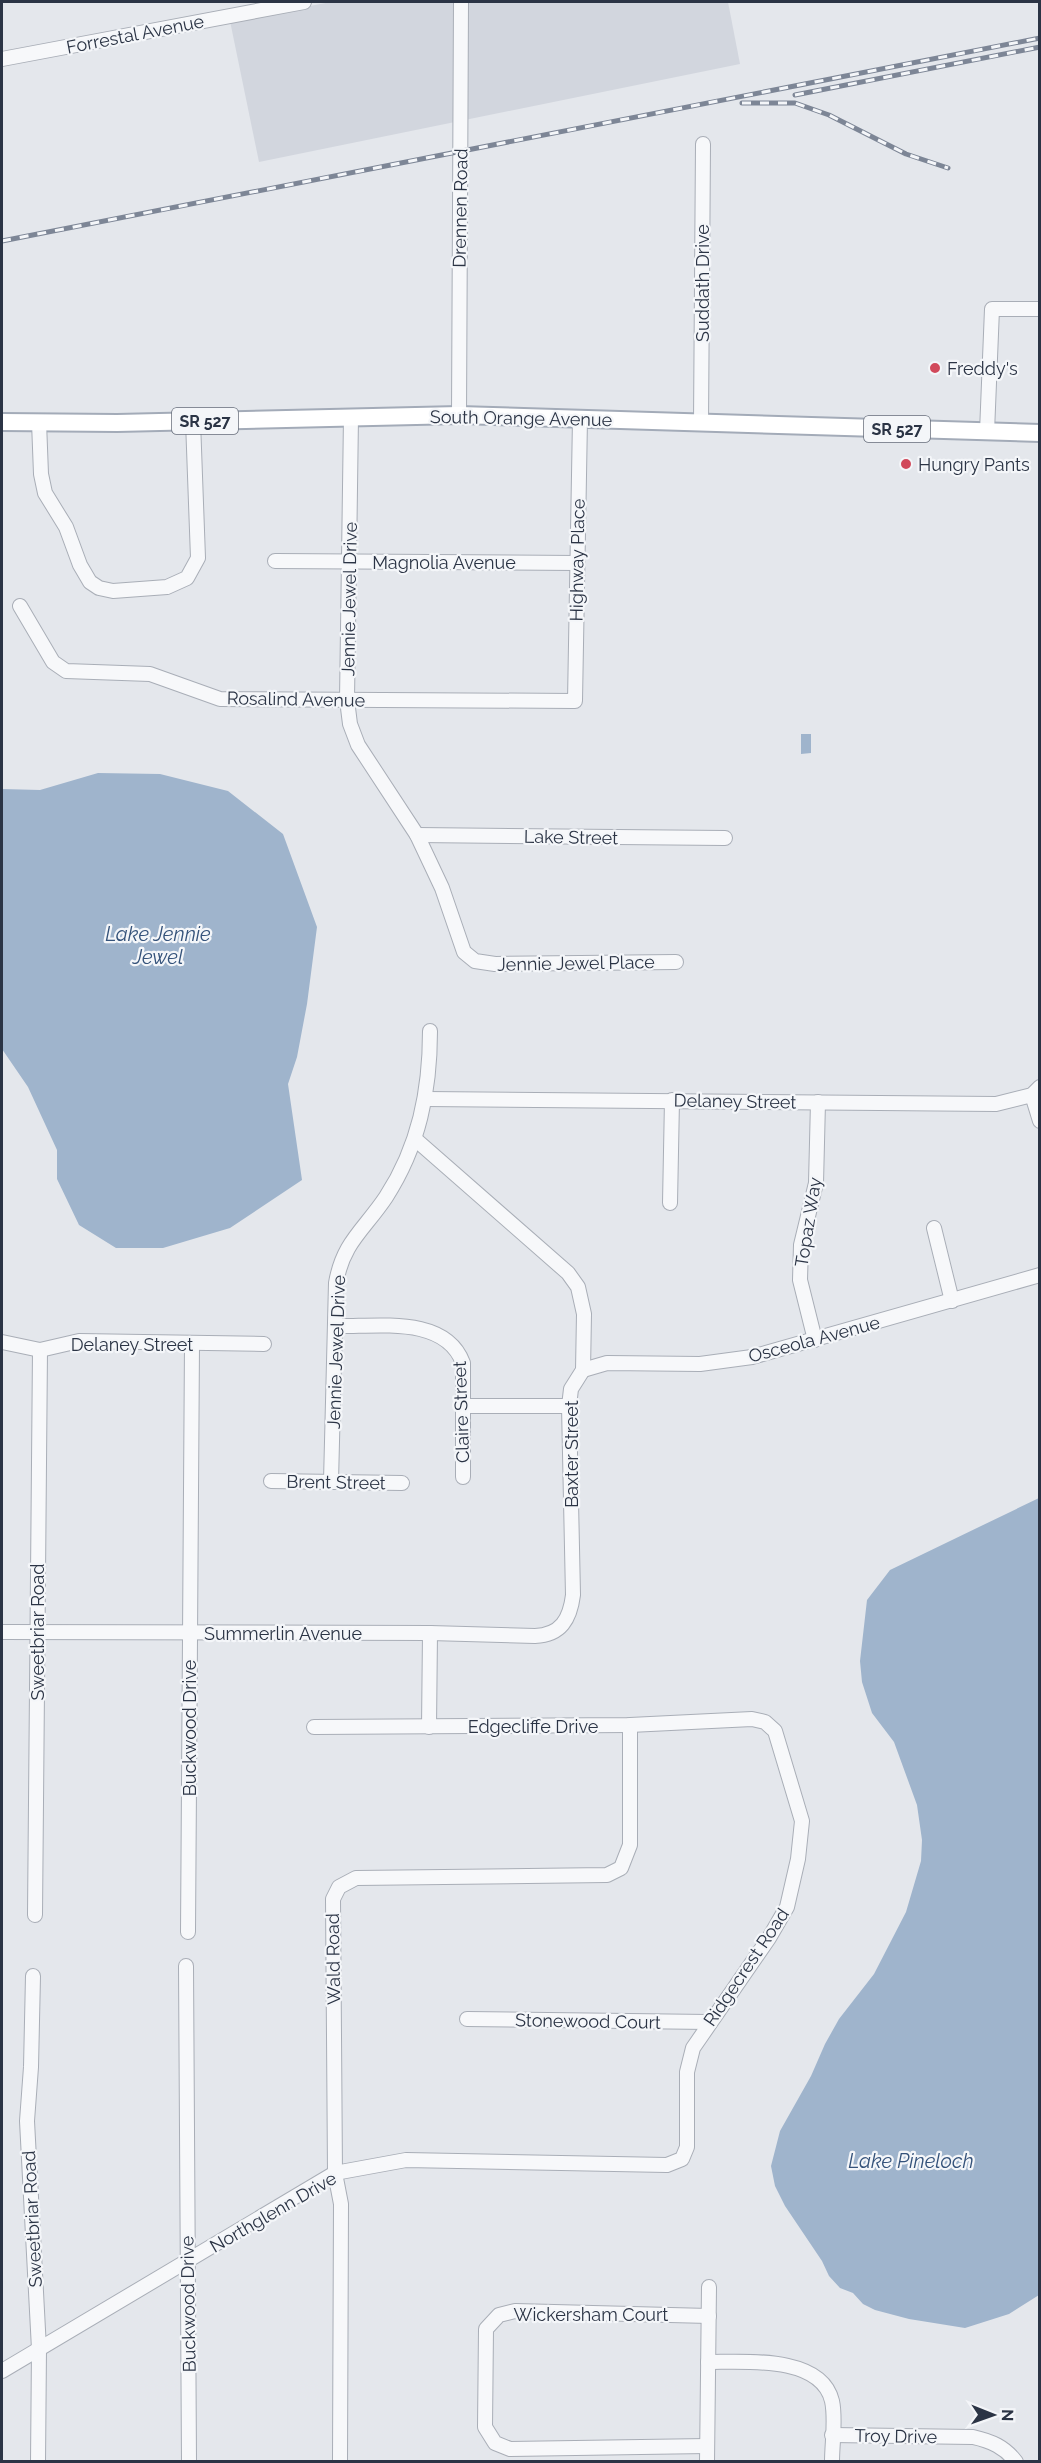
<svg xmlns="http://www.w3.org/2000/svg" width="1041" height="2463" viewBox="0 0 1041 2463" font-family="Raleway,sans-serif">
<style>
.built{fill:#d2d6de}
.water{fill:#9fb4cc}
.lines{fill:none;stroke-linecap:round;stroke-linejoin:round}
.minor-casing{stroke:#a9aeb7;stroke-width:16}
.major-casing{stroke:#a3abb8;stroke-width:20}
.minor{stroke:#f7f8fa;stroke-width:14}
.major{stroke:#fff;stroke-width:16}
.rail-casing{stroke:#7d8696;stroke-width:5}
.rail{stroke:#f4f6f9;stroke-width:3;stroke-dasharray:9;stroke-linecap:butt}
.poi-dot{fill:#d1495b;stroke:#f4f6f9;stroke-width:2}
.labels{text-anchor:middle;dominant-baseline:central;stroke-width:4.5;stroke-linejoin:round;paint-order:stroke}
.shield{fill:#f4f6f9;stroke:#676e7b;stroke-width:1.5}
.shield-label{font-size:16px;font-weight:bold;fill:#2b3445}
.street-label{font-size:18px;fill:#2b3445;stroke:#f4f6f9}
.poi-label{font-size:18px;fill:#2b3445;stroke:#f4f6f9;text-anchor:start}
.water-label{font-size:20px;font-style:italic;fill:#34527a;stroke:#f4f6f9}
</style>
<rect width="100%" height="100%" fill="#e4e7ec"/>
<polygon class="built" points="331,2 728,2 740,64 259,162 230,21"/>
<g class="water">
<polygon points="801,734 811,734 811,753 801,754"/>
<polygon points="98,773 160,774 228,791 283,834 317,927 307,1004 297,1057 288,1084 302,1180 230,1228 163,1248 116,1248 79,1225 57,1179 57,1150 28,1087 2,1049 2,789 40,790"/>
<polygon points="1039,1498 1039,2295 1009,2314 965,2328 909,2319 875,2310 863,2304 853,2293 840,2288 829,2276 822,2261 785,2206 775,2186 771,2166 780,2131 811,2076 825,2044 839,2019 874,1974 906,1912 921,1861 922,1840 917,1805 894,1742 872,1713 862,1682 860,1661 867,1600 890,1570"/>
</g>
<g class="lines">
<g class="minor-casing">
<g id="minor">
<polyline points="2,59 304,2"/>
<polyline points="459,415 461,2"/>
<polyline points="351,417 347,700 350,724 358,745 417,835 442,888 464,952 475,961 495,964 676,962"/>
<polyline points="39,422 41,474 45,493 66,527 80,565 90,582 99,588 113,591 167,587 187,578 198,558 193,421"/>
<polyline points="701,423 703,144"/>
<polyline points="987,432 992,309 1040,309"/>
<polyline points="275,561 577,563"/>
<polyline points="20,606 53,662 66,671 150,674 220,699 575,701 580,419"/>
<polyline points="417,835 725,838"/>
<polyline points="1032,1095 1040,1121"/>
<polyline points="426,1099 996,1104 1032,1095 1040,1087"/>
<polyline points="670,1203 672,1100"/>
<polyline points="934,1228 952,1301"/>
<path d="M335,1326C377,1327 445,1315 463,1363V1477"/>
<polyline points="815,1340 800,1280 801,1245 816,1183 818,1102"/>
<polyline points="2,1342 40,1350 79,1341 264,1344"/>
<polyline points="583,1370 607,1363 700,1364 752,1357 1040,1275"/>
<polyline points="464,1406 569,1406"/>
<polyline points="271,1481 402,1483"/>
<path d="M331,1481L336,1283C343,1242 364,1230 386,1197C419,1146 430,1091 430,1031"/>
<path d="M2,1632L430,1633L535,1636C561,1635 570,1619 573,1595L569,1406L571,1389L583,1370L584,1314L578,1287L568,1273L415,1139"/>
<polyline points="429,1727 430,1633"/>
<polyline points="35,1915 40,1350"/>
<polyline points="188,1932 192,1344"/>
<polyline points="186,1966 189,2462"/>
<polyline points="33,1976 31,2067 27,2121 39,2349 38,2462"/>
<polyline points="467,2019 709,2022"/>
<path d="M708,2362C744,2362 821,2355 832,2401C836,2419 832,2443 832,2462"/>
<polyline points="2,2371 335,2173 406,2160 667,2165 682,2159 687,2147 687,2072 693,2048 769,1938 787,1907 798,1859 802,1821 775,1731 765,1722 752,1719 630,1725 314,1727"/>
<path d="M832,2435L973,2437C991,2441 1005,2447 1016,2462"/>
<polyline points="707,2446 510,2449 495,2443 485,2427 486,2329 499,2315 515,2311 709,2316"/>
<polyline points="340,2462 341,2204 335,2173 333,1899 339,1887 356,1878 607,1875 621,1868 630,1845 630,1725"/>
<polyline points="707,2462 709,2287"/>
</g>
</g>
<g class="major-casing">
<polyline id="major" points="2,422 117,423 459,415 1040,433"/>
</g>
<use href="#minor" class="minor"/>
<use href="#major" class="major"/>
<g class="rail-casing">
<g id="rail">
<polyline points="795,95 1040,47"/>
<polyline points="742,103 795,103 829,115 906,154 948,168"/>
<polyline points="2,241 1040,38"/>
</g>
</g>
<use href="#rail" class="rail"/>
</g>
<g class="poi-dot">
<circle cx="935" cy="368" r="6"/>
<circle cx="906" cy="464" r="6"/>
</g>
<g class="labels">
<g class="shield">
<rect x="172" y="408" width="66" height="26" rx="4.5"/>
<rect x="864" y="416" width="66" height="26" rx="4.5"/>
</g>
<g class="shield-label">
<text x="205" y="421">SR 527</text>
<text x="897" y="429">SR 527</text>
</g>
<g class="street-label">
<text transform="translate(135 34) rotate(-11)">Forrestal Avenue</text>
<text transform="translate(460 208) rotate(-89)">Drennen Road</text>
<text transform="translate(702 283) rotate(-90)">Suddath Drive</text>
<text transform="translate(521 418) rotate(1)">South Orange Avenue</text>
<text transform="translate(577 560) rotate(-89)">Highway Place</text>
<text x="444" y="562">Magnolia Avenue</text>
<text transform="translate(349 599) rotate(-89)">Jennie Jewel Drive</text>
<text transform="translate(296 699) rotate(1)">Rosalind Avenue</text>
<text transform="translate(571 837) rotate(1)">Lake Street</text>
<text transform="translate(576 963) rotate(-1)">Jennie Jewel Place</text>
<text transform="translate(735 1101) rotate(1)">Delaney Street</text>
<text transform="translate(808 1222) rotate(-81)">Topaz Way</text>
<text transform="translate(814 1339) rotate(-15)">Osceola Avenue</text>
<text x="132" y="1344">Delaney Street</text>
<text transform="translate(336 1352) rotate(-88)">Jennie Jewel Drive</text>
<text transform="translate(461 1412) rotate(-92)">Claire Street</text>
<text transform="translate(571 1454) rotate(-90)">Baxter Street</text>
<text transform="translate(336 1482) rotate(1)">Brent Street</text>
<text transform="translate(37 1632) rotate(-90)">Sweetbriar Road</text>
<text x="283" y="1633">Summerlin Avenue</text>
<text x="533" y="1726">Edgecliffe Drive</text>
<text transform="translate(189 1728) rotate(-90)">Buckwood Drive</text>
<text transform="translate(333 1959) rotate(-91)">Wald Road</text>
<text transform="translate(746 1967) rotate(-56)">Ridgecrest Road</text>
<text transform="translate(588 2021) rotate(1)">Stonewood Court</text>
<text transform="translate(273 2212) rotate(-30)">Northglenn Drive</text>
<text transform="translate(32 2219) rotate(-93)">Sweetbriar Road</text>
<text transform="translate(188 2304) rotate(-91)">Buckwood Drive</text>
<text x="591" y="2314">Wickersham Court</text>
<text transform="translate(896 2436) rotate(1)">Troy Drive</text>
</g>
<g class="poi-label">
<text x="947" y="368">Freddy's</text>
<text x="918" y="464">Hungry Pants</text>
</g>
<g class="water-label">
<text x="158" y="934">Lake Jennie<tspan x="158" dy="23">Jewel</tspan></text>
<text x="911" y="2161">Lake Pineloch</text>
</g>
</g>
<rect width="1041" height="2463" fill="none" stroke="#2b3445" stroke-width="6"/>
<g transform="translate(993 2415) rotate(91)" stroke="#f4f6f9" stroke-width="4.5" paint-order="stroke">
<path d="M0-4.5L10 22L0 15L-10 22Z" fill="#2b3445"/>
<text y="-9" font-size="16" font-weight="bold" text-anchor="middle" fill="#2b3445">N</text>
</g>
</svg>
